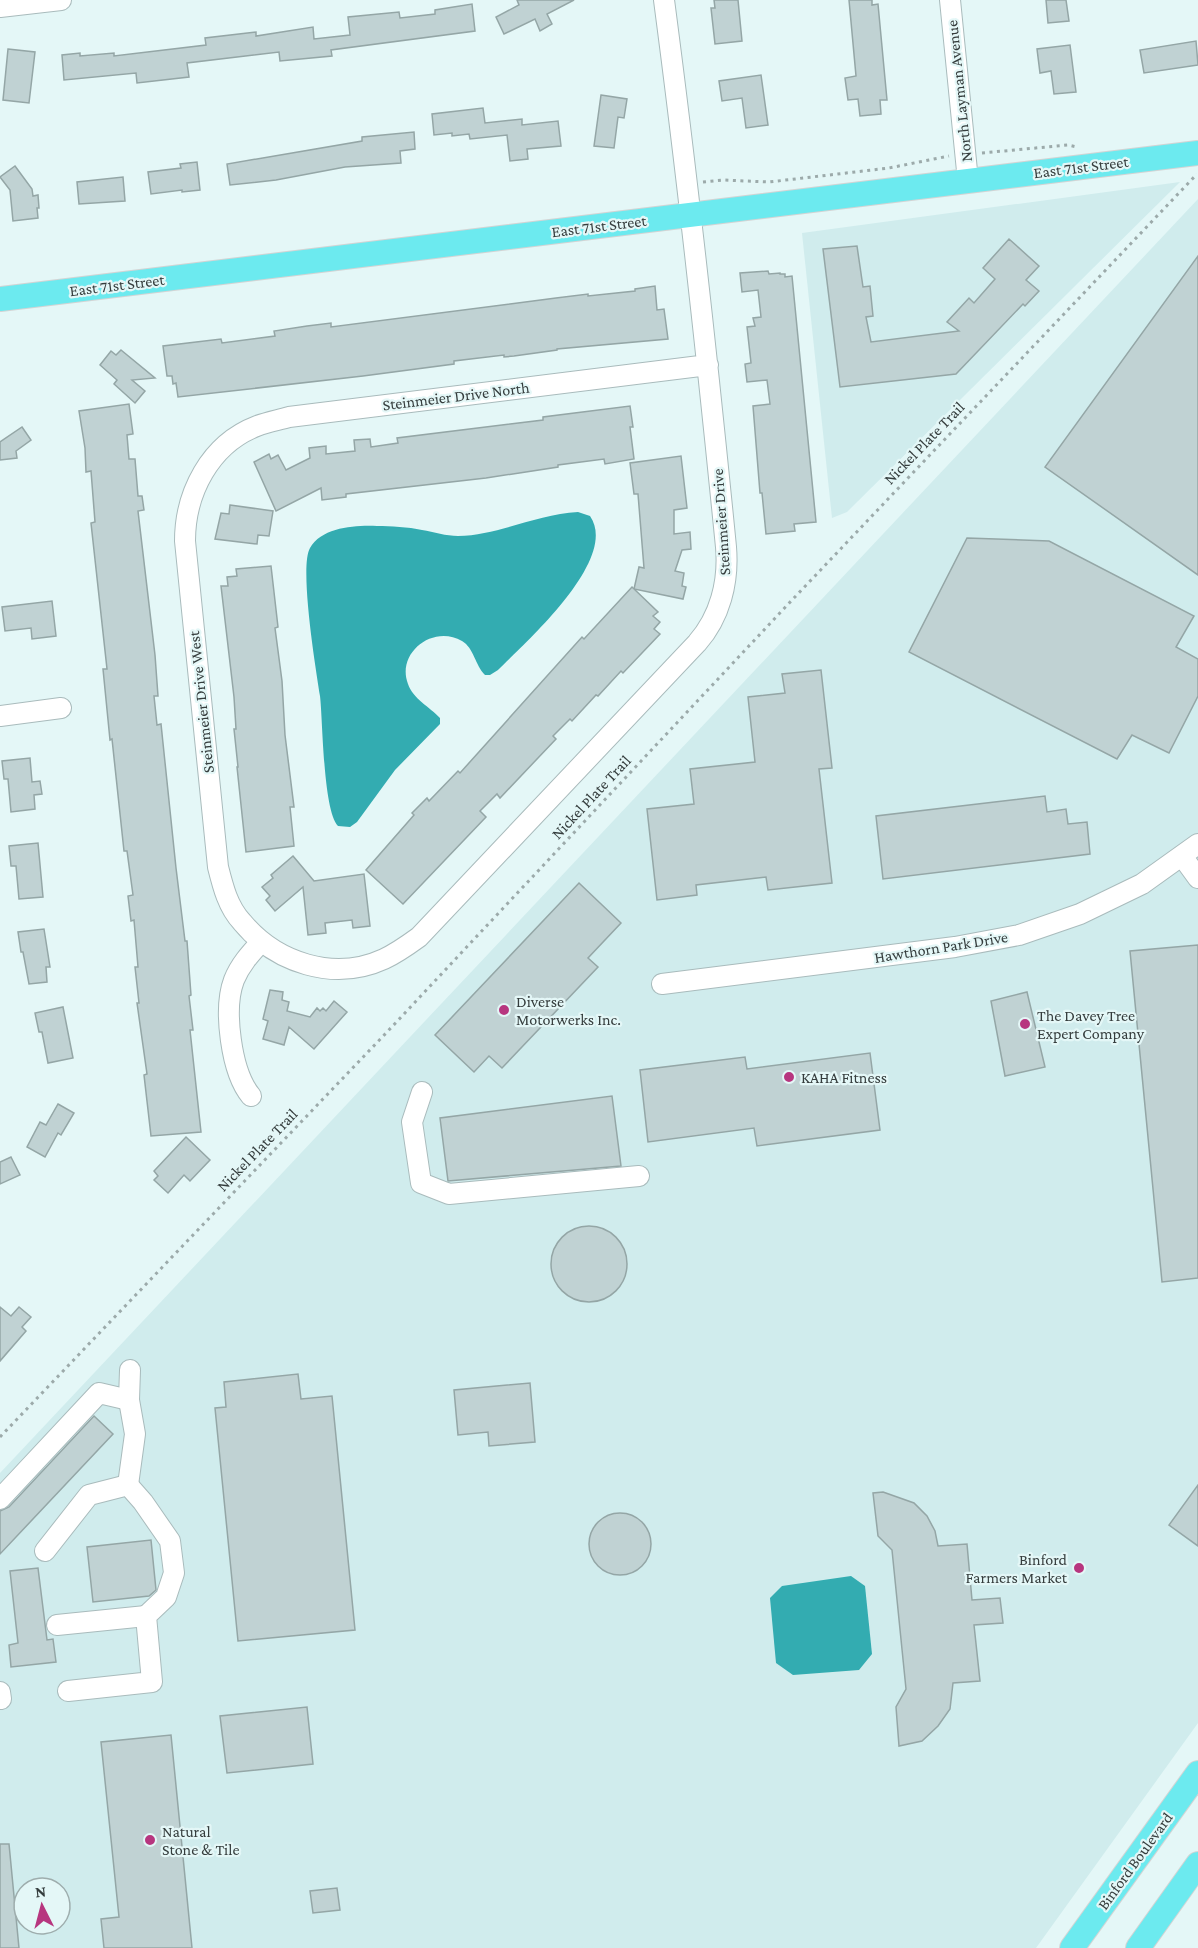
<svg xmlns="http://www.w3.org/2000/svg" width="1198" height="1948" viewBox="0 0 1198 1948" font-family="'Crimson Pro',serif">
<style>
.built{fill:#d0eced;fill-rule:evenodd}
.water{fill:#33acb1}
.building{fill:#c0d2d3;stroke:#94a6a6;stroke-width:1.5}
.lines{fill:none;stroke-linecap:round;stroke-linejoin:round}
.minor-casing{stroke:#a9bbbc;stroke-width:22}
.major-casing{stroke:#d3d4d4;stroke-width:26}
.path{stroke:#9caaaa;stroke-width:3;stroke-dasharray:3 4.5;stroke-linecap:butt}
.minor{stroke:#fff;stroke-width:20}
.major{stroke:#6ceaef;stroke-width:24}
.poi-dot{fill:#b7367f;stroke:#e4f7f7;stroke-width:2}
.labels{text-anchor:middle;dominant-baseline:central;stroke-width:4.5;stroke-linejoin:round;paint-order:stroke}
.street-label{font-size:16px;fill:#353d3d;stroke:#e4f7f7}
.poi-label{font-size:16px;fill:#353d3d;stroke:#e4f7f7;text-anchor:start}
</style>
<rect width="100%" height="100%" fill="#e4f7f7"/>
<g class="built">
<polygon points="1180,182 847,512 832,518 802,233"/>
<path d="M1198,199V1723L1036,1948H0V1473ZM24,1888H60V1924H24Z"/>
</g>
<g class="water">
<path d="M578,512L590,516C620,559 525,643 498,670L490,675H485C475,665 474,648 462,641C433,624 396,653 408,684C413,699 430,707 440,718V724L395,770L357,822L350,827L338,826C323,810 323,722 320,696C316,670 299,567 310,548C322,527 356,525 377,526C391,526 408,527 422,530C434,532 446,536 458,536C499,535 537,514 578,512Z"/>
<polygon points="851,1576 865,1586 872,1654 859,1670 793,1675 776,1663 770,1598 782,1586"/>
</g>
<g class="building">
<polygon points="517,0 574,0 547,14 552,24 540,31 535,19 504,34 496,17 519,5"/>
<polygon points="714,0 738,0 742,41 715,44 711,8 715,8"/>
<polygon points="849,0 872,0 872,5 878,4 887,100 880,100 881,114 860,116 858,99 848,100 845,78 856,76"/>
<polygon points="1046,0 1066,0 1069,21 1048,23"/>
<polygon points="472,4 475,31 331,50 332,56 280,61 279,52 187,63 189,77 137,83 136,73 64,80 62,55 80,53 80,56 114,53 114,56 206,45 205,38 256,32 256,36 313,27 314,39 350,35 348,17 399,12 400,18 435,14 435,10"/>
<polygon points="1196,41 1198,65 1144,73 1140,50"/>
<polygon points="1070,45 1076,92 1054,94 1051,71 1040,73 1037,49"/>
<polygon points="8,49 35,52 29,103 3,100"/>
<polygon points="761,75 768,125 746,128 742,98 722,101 719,81"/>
<polygon points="601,95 627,99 624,118 618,117 614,148 594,146"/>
<polygon points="483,108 485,123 522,119 522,125 558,121 561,146 527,149 528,159 510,161 507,135 470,139 469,134 452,136 452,133 434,135 432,114"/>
<polygon points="414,132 415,149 400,151 401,163 345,167 276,180 230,185 227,164 362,141 362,137"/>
<polygon points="197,162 200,190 182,192 182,190 151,194 148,172 181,168 180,164"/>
<polygon points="15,166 32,189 33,196 38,195 39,208 37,208 38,218 13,221 10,190 0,177"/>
<polygon points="123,177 125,201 79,204 77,182"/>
<polygon points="1009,239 1039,266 1026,280 1039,291 1025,306 1023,304 956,374 840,387 823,249 857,246 863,287 870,286 873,316 866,317 871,342 959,331 947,322 969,298 974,303 995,279 983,268"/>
<polygon points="1198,256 1198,575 1045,467"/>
<polygon points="768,271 769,274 780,273 780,274 785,274 785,277 792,276 816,522 794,524 795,531 766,534 762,493 760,493 753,406 770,404 767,380 747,382 745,364 751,363 747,327 755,326 753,318 761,317 758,290 742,292 740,273"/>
<polygon points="655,286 657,310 664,309 668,339 557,349 557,350 514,356 504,357 504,355 454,361 454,364 363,376 178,397 176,383 173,384 172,376 167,376 163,346 221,339 222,343 275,336 274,331 307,326 331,323 331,327 556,298 588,294 588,296 635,291 635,289"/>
<polygon points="121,350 155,378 132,380 145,391 135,403 114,384 117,380 100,365 111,351 116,355"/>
<polygon points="129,404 133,434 127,435 129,459 135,459 138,496 142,496 144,510 138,511 155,655 158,696 154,696 157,725 161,724 176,868 185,941 187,941 191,995 189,996 193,1030 190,1030 201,1132 151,1136 144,1075 147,1074 137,1003 139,1003 135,967 138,967 134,920 131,921 128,896 133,895 127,851 124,851 112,739 110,740 103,669 107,669 91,523 95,522 91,471 86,472 85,448 79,411"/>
<polygon points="630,406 633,427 630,427 634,459 605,464 604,459 558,465 558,467 486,478 346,494 346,497 322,500 321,488 276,511 254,462 269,454 271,459 278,455 286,470 310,458 309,448 326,446 326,454 355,451 354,440 370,439 371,447 398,443 397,438 543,420 543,417"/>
<polygon points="22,427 31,440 16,451 17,458 0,460 0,442"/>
<polygon points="681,456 687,508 674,510 674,534 690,532 691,549 682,550 675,571 684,573 682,586 686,587 683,599 634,589 639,567 644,568 638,494 634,494 630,463"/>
<polygon points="230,505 273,511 269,536 258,535 257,544 215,539 221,513 229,514"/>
<polygon points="967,538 1049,541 1194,616 1176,647 1198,659 1198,696 1169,753 1132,735 1117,759 909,652"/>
<polygon points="271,566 278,627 275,628 282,681 285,735 294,807 290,807 294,846 246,852 237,767 238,767 234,729 236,729 234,697 221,586 228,586 227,577 237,576 236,569"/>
<polygon points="632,587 658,612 653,616 660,622 654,629 660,634 623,673 621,671 598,696 596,695 572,721 570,719 553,736 556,739 500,798 497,794 480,811 486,817 403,904 366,870 414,815 412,813 427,798 429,801 458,771 460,773 582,637 584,639"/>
<polygon points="52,601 56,636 32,639 31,628 5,631 2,607"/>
<polygon points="821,670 832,768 819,769 832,883 768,890 766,877 696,885 697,895 657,900 647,809 694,804 690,769 755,762 748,697 785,693 782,674"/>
<polygon points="30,758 32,782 40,781 42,794 34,795 35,809 11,812 8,779 4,779 2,761"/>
<polygon points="1045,796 1047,812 1066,809 1068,824 1087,822 1090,854 883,879 876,816"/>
<polygon points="38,843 43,897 19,899 16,866 11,866 9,846"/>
<polygon points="293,856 314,881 364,874 370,926 353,928 352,920 325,923 326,933 308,935 303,887 275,911 266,900 270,896 262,887 273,878 271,875"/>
<polygon points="579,883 621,923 588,958 598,967 502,1068 489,1056 474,1072 435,1035"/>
<polygon points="44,929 50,967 46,967 47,982 29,984 23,952 21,952 18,932"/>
<polygon points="1198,945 1198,1278 1162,1282 1130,951"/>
<polygon points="270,990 283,992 282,1000 289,1002 287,1011 310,1017 317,1008 320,1011 323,1008 326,1011 334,1001 347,1012 314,1049 289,1027 284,1045 263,1039 268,1021 263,1019"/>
<polygon points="1027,992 1045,1067 1005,1076 991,1001"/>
<polygon points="63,1007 73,1058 48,1063 42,1032 39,1032 35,1013"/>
<polygon points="870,1053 880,1130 757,1146 754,1128 648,1142 640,1070 745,1057 747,1069"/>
<polygon points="612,1096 621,1166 448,1181 440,1118"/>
<polygon points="58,1104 74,1113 61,1135 58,1133 45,1157 27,1147 40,1122 46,1125"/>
<polygon points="186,1137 210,1160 190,1181 184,1175 168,1193 154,1180 158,1176 154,1171"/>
<polygon points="11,1157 20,1175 0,1184 0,1162"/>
<circle cx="589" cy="1264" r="38"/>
<polygon points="0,1307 11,1316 19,1307 31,1317 22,1327 26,1331 0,1361"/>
<polygon points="298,1374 301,1399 332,1396 355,1630 238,1641 215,1408 226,1407 224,1382"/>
<polygon points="530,1383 535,1442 489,1446 488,1432 458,1435 454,1390"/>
<polygon points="94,1416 113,1434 0,1554 0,1511 9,1507"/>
<polygon points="1198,1485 1198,1546 1169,1525"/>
<polygon points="883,1492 914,1503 927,1516 935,1531 938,1546 967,1544 972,1600 1000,1598 1003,1623 974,1625 980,1681 953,1683 950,1709 938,1726 922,1741 899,1746 896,1707 906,1689 892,1550 878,1536 873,1493"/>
<circle cx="620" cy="1544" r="31"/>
<polygon points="151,1540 156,1590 149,1596 93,1602 87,1547"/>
<polygon points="38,1568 47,1640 53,1639 56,1662 11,1667 9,1645 18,1643 10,1571"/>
<polygon points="307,1707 313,1764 227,1773 220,1716"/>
<polygon points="171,1735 192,1948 104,1948 101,1919 119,1917 101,1742"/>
<polygon points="0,1844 9,1844 19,1948 0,1948"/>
<polygon points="337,1888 340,1910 313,1913 310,1891"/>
</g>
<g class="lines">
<g class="minor-casing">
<g id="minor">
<path d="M664,0C688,182 708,365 726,547C729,582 720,617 697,643L419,937C408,945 397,953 384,959C334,982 276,963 242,922C228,907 223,887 218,867L185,541C185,493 210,444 257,426C267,422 279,420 289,417L708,365"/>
<polyline points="950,0 968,181"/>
<polyline points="0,7 61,0"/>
<polyline points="0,716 61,708"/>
<polyline points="1182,856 1198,878"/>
<polyline points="662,984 955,947 1019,935 1080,914 1142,884 1198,844"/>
<polyline points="422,1092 412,1122 421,1183 449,1194 639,1176"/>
<path d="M251,1096C231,1072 223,1009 234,980C240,965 250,954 261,942"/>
<polyline points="128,1485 135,1434 129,1400 130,1370"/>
<polyline points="0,1499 99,1393 129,1400"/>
<polyline points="45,1551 89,1495 128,1485 143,1502 170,1541 174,1573 166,1597 146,1616 152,1682 68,1691"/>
<polyline points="57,1625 146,1616"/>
<polyline points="0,1692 1,1699"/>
</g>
</g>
<g class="major-casing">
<g id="major">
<polyline points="0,299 1198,153"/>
<polyline points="1072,1948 1198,1773"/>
<polyline points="1138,1948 1198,1864"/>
</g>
</g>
<g class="path">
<polyline points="982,153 1068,145 1077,147"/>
<polyline points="703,182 723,180 769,182 889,168 949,156"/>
<polyline points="0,1437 388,1031 793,599 1197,174"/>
</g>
<use href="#minor" class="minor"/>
<use href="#major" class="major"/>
</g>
<g class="poi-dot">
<circle cx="504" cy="1010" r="6"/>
<circle cx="1025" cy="1024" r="6"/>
<circle cx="789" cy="1077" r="6"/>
<circle cx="1079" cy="1568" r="6"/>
<circle cx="150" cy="1840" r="6"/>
</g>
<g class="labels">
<g class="street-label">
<text transform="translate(959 91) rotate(-96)">North Layman Avenue</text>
<text transform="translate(1081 167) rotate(-7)">East 71st Street</text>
<text transform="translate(599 226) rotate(-7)">East 71st Street</text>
<text transform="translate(117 285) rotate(-7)">East 71st Street</text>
<text transform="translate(456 396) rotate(-7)">Steinmeier Drive North</text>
<text transform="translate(924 443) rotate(-46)">Nickel Plate Trail</text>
<text transform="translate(721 522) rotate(-94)">Steinmeier Drive</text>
<text transform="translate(201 702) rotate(-96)">Steinmeier Drive West</text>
<text transform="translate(591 797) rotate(-47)">Nickel Plate Trail</text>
<text transform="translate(941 947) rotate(-9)">Hawthorn Park Drive</text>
<text transform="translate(257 1150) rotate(-46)">Nickel Plate Trail</text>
<text transform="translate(1135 1861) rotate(-54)">Binford Boulevard</text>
</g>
<g class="poi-label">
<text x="516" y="1001">Diverse<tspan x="516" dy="18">Motorwerks Inc.</tspan></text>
<text x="1037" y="1015">The Davey Tree<tspan x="1037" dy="18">Expert Company</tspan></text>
<text x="801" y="1077">KAHA Fitness</text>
<text x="1067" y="1559" text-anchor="end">Binford<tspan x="1067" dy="18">Farmers Market</tspan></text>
<text x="162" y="1831">Natural<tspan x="162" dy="18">Stone &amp; Tile</tspan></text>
</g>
</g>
<g transform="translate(42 1906) rotate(354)"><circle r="28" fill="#e4f7f7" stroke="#9eadad" stroke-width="1.5"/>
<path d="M0-4.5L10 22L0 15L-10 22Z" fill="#b7367f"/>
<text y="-9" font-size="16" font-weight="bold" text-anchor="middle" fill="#353d3d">N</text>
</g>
</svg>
